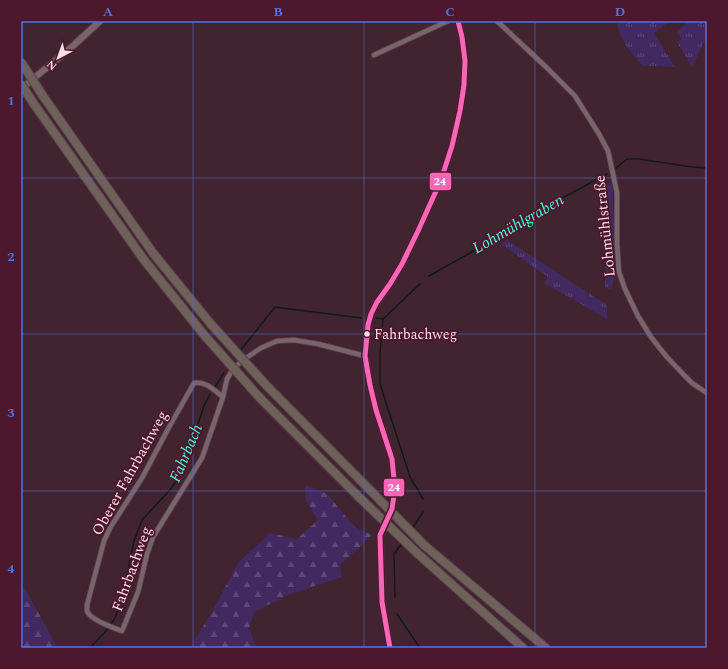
<svg xmlns="http://www.w3.org/2000/svg" width="728" height="669" viewBox="0 0 728 669" font-family="Spectral,serif">
<style>
.grass{fill:url(#grass-tufts)}
.forest{fill:url(#forest-firs)}
.lines{fill:none;stroke-linecap:round;stroke-linejoin:round}
.stream{stroke:#0f1b19;stroke-width:1.5}
.minor-casing{stroke:#584149;stroke-width:6}
.tertiary-casing{stroke:#584149;stroke-width:8}
.secondary-casing{stroke:#584149;stroke-width:8}
.motorway-casing{stroke:#584149;stroke-width:10}
.minor{stroke:#7a646c;stroke-width:4.5}
.tertiary{stroke:#7a646c;stroke-width:5.5}
.secondary{stroke:#7a646c;stroke-width:6}
.motorway{stroke:#6f605b;stroke-width:8}
.motorway-bridge-casing{stroke:#584149;stroke-width:10;stroke-linecap:butt}
.motorway-bridge{stroke:#6f605b;stroke-width:8}
.bus-1-casing{stroke:#4d182d;stroke-width:8}
.bus-1{stroke:#fa66b7;stroke-width:5}
.grid{fill:none;stroke:#5572dc;stroke-width:1;stroke-opacity:0.55}
.bus-dot{fill:#fcdfe7;stroke:#4d182d;stroke-width:1.5}
.labels{text-anchor:middle;dominant-baseline:central;stroke-width:4;stroke-linejoin:round;paint-order:stroke}
.bus-label{font-size:14px;fill:#fcdfe7;stroke:#4d182d;text-anchor:start}
.street-label{font-size:15px;fill:#fcdfe7;stroke:#4d182d}
.water-label{font-size:16px;font-style:italic;fill:#4bfadc;stroke:#4d182d}
.line-badge{stroke:#4d182d;stroke-width:1.5}
.badge-label{font-size:11px;text-anchor:middle;font-weight:bold;fill:#fff}
.neatline{fill:none;stroke:#5572dc;stroke-width:1.5}
.grid-label{font-size:13px;text-anchor:middle;font-weight:bold;fill:#5572dc}
</style>
<defs>
<pattern id="grass-tufts" width="24" height="20" patternUnits="userSpaceOnUse"><rect width="24" height="20" fill="#422a60"/><path d="M3 7l-1-3M5 7V3M7 7l1-3M15 17l-1-3M17 17v-4M19 17l1-3" fill="none" stroke="#5e4877"/></pattern>
<pattern id="forest-firs" width="22" height="20" patternUnits="userSpaceOnUse"><rect width="22" height="20" fill="#422a60"/><path d="M5 1l3.5 6h-7zM16 11l3.5 6h-7z" fill="#5e4877"/></pattern>
</defs>
<rect width="100%" height="100%" fill="#412430"/>
<g class="grass">
<path d="M617,21H670L654,33L675,67L661,66H643C632,53 618,39 617,21Z"/>
<polygon points="688,21 707,21 707,36 692,67 677,42 682,39 677,33"/>
<polygon points="612,184 613,193 615,274 611,290 605,287 606,186"/>
<polygon points="507,240 607,305 607,319 544,283 548,277 501,244"/>
</g>
<g class="forest">
<polygon points="305,485 327,494 355,527 372,535 340,565 342,577 290,594 254,612 249,629 257,648 190,648 213,610 238,563 270,533 297,539 318,520 306,501"/>
<polygon points="21,588 25,589 58,648 21,648"/>
</g>
<g class="lines">
<g class="stream">
<polyline points="616,168 627,159 639,159 692,167 707,168"/>
<polyline points="429,276 470,253 540,210 607,174"/>
<polyline points="376,318 383,319"/>
<polyline points="383,319 380,353 380,384 410,477 423,499"/>
<polyline points="383,319 420,284"/>
<polyline points="240,351 275,307 361,318"/>
<polyline points="215,387 224,373"/>
<polyline points="412,529 423,512"/>
<polyline points="395,597 394,554 402,543"/>
<polyline points="397,614 420,648"/>
<polyline points="90,648 106,631 115,618 123,594 134,541 142,520 170,490 182,473 184,460 184,451 195,433 204,406 210,394"/>
</g>
<g class="minor-casing">
<g id="minor">
<polyline points="497,21 546,67 575,96 599,134 608,151 613,174 617,193 617,244 619,272 625,289 638,316 651,337 666,356 683,374 692,383 707,393"/>
<polyline points="374,55 448,21"/>
<path d="M223,397C214,390 206,381 194,383L168,429L142,478L110,528L104,541L87,605C87,606 87,610 87,611C90,620 114,628 122,631L138,592L147,554L153,537L202,458L223,397L227,379L233,369L243,360L261,348L277,341L294,340L318,344L365,356"/>
</g>
</g>
<g class="tertiary-casing">
<polyline id="tertiary" points="390,648 382,602 380,535 392,509 394,495 394,479 392,459 376,410 370,385 365,356 368,325 371,314 377,302 390,284 402,264 418,231 441,180 452,146 460,111 464,85 465,61 462,37 458,21"/>
</g>
<g class="secondary-casing">
<polyline id="secondary" points="21,89 74,45 100,21"/>
</g>
<g class="motorway-casing">
<g id="motorway">
<polyline points="43,96 153,253 210,323"/>
<polyline points="34,104 144,260 205,336"/>
<polyline points="266,385 368,488"/>
<polyline points="259,397 360,498"/>
<polyline points="424,545 546,648"/>
<polyline points="417,553 523,648"/>
</g>
</g>
<use href="#minor" class="minor"/>
<use href="#tertiary" class="tertiary"/>
<use href="#secondary" class="secondary"/>
<use href="#motorway" class="motorway"/>
<g class="motorway-bridge-casing">
<g id="motorway-bridge">
<polyline points="21,62 43,96"/>
<polyline points="21,84 34,104"/>
<polyline points="210,323 266,385"/>
<polyline points="205,336 259,397"/>
<polyline points="368,488 424,545"/>
<polyline points="360,498 417,553"/>
</g>
</g>
<use href="#motorway-bridge" class="motorway-bridge"/>
<g class="bus-1-casing">
<polyline id="bus-1" points="390,648 382,602 380,535 392,509 394,495 394,479 392,459 376,410 370,385 365,356 368,325 371,314 377,302 390,284 402,264 418,231 441,180 452,146 460,111 464,85 465,61 462,37 458,21"/>
</g>
<use href="#bus-1" class="bus-1"/>
</g>
<path class="grid" d="M193,21V648M364,21V648M535,21V648M21,178H707M21,334H707M21,491H707"/>
<circle class="bus-dot" cx="367" cy="334" r="3.5"/>
<g class="labels">
<g class="bus-label">
<text x="374" y="334">Fahrbachweg</text>
</g>
<g class="street-label">
<text transform="translate(605 226) rotate(-96)">Lohmühlstraße</text>
<text transform="translate(130 473) rotate(-61)">Oberer Fahrbachweg</text>
<text transform="translate(132 569) rotate(-70)">Fahrbachweg</text>
</g>
<g class="water-label">
<text transform="translate(518 224) rotate(-30)">Lohmühlgraben</text>
<text transform="translate(186 453) rotate(-67)">Fahrbach</text>
</g>
</g>
<g class="line-badge">
<rect x="429" y="172" width="23" height="19" rx="4" fill="#fa66b7"/>
<rect x="383" y="478" width="22" height="19" rx="4" fill="#fa66b7"/>
</g>
<g class="badge-label">
<text x="440" y="185">24</text>
<text x="394" y="491">24</text>
</g>
<rect width="728" height="669" fill="none" stroke="#4d182d" stroke-width="44"/>
<g transform="translate(58 58) rotate(221)" stroke="#4d182d" stroke-width="3" paint-order="stroke">
<path d="M0-3L7 15L0 10L-7 15Z" fill="#fcdfe7"/>
<text y="-6" font-size="11" font-weight="bold" text-anchor="middle" fill="#fcdfe7">N</text>
</g>
<rect x="22" y="22" width="684" height="625" class="neatline"/>
<g class="grid-label">
<text x="108" y="16">A</text>
<text x="278" y="16">B</text>
<text x="450" y="16">C</text>
<text x="620" y="16">D</text>
<text x="11" y="105">1</text>
<text x="11" y="261">2</text>
<text x="11" y="417">3</text>
<text x="11" y="573">4</text>
</g>
</svg>
